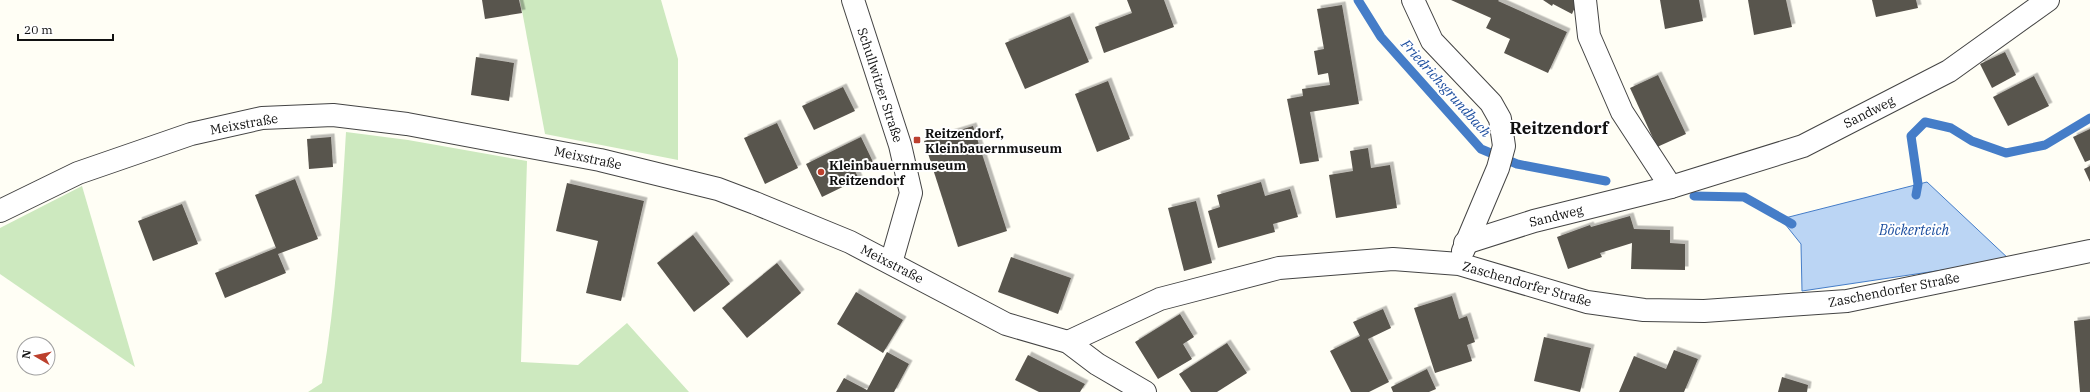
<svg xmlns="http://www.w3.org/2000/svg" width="2090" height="392" viewBox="0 0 2090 392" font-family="'IBM Plex Serif',serif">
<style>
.green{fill:#cde9bf}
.water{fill:#bbd5f4;stroke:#457dc8}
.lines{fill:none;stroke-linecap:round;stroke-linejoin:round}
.stream{stroke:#457dc8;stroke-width:9}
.building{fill:#59544d;filter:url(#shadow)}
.minor-casing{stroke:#444;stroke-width:24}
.minor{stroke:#fff;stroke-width:22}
.poi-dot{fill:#bc402d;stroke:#fff;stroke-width:1.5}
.labels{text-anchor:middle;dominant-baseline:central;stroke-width:4;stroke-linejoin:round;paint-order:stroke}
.street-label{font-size:13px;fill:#111;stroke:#fff}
.poi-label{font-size:13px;font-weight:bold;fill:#111;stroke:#fff;text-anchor:start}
.water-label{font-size:14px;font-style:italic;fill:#1d4f9f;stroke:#fff}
.district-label{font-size:17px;font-weight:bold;fill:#111;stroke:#fff}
</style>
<defs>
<filter id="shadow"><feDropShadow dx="3.5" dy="-3.5" stdDeviation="0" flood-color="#0004"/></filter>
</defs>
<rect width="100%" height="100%" fill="#fffef5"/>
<g class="green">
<polygon points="520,0 661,0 678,59 678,160 545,134"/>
<path d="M346,132L408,140L527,161L521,362L578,365L627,323L689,392H308L322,383C336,300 341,216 346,132Z"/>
<polygon points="82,186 135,367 0,274 0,228"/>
</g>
<polygon class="water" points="1927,182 2010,260 1802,291 1801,244 1781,219"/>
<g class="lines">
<g class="stream">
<polyline points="1358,0 1381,37 1481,149 1517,164 1606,181"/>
<polyline points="1916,195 1918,184 1911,136 1925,122 1951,128 1972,141 2006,153 2045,145 2090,118"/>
<polyline points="1694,196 1744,197 1792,224"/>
</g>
</g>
<g class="building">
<polygon points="482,0 519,0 522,13 485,19"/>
<polygon points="1127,0 1164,0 1174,27 1104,53 1095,27 1132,13"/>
<polygon points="1451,0 1499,0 1498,1 1567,32 1548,73 1504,53 1510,39 1486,28 1491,18"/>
<polygon points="1543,0 1575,0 1576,5 1572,14 1553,4 1552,6"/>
<polygon points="1660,0 1699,0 1703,21 1665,29"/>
<polygon points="1748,0 1786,0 1792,27 1754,35"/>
<polygon points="1872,0 1916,0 1918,8 1876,17"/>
<polygon points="1342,5 1359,104 1310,112 1319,161 1300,164 1287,99 1303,96 1302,89 1330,85 1328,73 1318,75 1314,51 1324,49 1317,9"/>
<polygon points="1070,16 1089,62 1025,89 1005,43"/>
<polygon points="2005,52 2016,75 1992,88 1980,64"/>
<polygon points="476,57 514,63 509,101 471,95"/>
<polygon points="1658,75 1686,134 1657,147 1630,88"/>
<polygon points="2034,76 2049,106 2008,126 1993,97"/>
<polygon points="1108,81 1130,139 1097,152 1075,94"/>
<polygon points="843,87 855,111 814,130 802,106"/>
<polygon points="777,123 798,168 765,184 744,138"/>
<polygon points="973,126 1007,231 958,247 924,141"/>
<polygon points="2090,129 2090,160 2085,162 2073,137"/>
<polygon points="331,137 333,167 309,169 307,139"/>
<polygon points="861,137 873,162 855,171 859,179 822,197 806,164"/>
<polygon points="1368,148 1371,168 1390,165 1397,208 1336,218 1329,175 1353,171 1350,151"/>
<polygon points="2090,166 2090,182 2084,169"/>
<polygon points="295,179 318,239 278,254 286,273 225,298 215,273 276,248 255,195"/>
<polygon points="1261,182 1265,196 1290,189 1298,217 1273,224 1275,232 1218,248 1208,211 1220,207 1217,195"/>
<polygon points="567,183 644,201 621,301 586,293 598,241 556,231"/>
<polygon points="1196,201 1212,263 1184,271 1168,208"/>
<polygon points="182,204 198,244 153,261 138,221"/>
<polygon points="1630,216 1634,229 1670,230 1670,243 1685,244 1685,270 1631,269 1632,243 1600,253 1602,257 1568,269 1557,237 1590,225 1591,227"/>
<polygon points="693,235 730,284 694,312 657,263"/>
<polygon points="1011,257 1071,278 1058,314 998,292"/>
<polygon points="777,263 801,293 747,338 722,308"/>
<polygon points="856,292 903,320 883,353 837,324"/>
<polygon points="1452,296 1459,319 1467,316 1475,342 1467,345 1472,361 1435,373 1414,308"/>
<polygon points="1383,309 1391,328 1368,339 1389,382 1369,392 1351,392 1330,351 1360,336 1353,322"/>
<polygon points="1180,314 1194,337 1183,344 1192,359 1158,379 1135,342"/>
<polygon points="2090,319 2090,392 2080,392 2074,321"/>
<polygon points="1544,337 1591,348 1580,392 1534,381"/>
<polygon points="1227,343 1247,373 1217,392 1191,392 1179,374"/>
<polygon points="1674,350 1698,359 1684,392 1619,392 1634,356 1666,369"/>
<polygon points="887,352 909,364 894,392 836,392 844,378 867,390"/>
<polygon points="1028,355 1085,384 1080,392 1039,392 1015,380"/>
<polygon points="1427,369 1436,389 1429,392 1393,392 1391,387"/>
<polygon points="1782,377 1808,385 1807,392 1778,392"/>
</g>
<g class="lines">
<g class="minor-casing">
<g id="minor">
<polyline points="853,0 900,145 911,193 891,263"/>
<polyline points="1413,0 1432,41 1491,103 1500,119 1504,146 1498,168 1463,251"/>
<polyline points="1585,0 1589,36 1622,112 1671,187"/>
<polyline points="0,211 78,173 191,134 262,118 333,115 407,124 600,160 718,189 755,203 850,242 1006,324 1068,342 1097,364 1145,392"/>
<polyline points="1465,243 1534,221 1671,187 1803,146 1949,71 2048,0"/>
<polyline points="1068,342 1160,299 1279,268 1393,259 1459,264 1587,302 1644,310 1704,311 1847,301 2090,251"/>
</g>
</g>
<use href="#minor" class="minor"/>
</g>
<g class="poi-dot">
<rect x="913" y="136" width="8" height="8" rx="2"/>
<circle cx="821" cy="172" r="4"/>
</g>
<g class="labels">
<g class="street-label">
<text transform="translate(880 85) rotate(72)">Schullwitzer Straße</text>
<text transform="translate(1869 112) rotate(-27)">Sandweg</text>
<text transform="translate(244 124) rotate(-10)">Meixstraße</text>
<text transform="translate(588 158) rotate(12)">Meixstraße</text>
<text transform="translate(1556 216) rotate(-14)">Sandweg</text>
<text transform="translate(892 264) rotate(27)">Meixstraße</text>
<text transform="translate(1527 284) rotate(16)">Zaschendorfer Straße</text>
<text transform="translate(1894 290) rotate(-11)">Zaschendorfer Straße</text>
</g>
<g class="poi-label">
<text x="925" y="133">Reitzendorf,<tspan x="925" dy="15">Kleinbauernmuseum</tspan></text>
<text x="829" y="165">Kleinbauernmuseum<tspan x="829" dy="15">Reitzendorf</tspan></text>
</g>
<g class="water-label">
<text transform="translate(1446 88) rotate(48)">Friedrichsgrundbach</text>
<text x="1914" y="230">Böckerteich</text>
</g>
<g class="district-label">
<text x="1559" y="128">Reitzendorf</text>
</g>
</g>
<g transform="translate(36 356) rotate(279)"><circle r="19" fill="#ffffff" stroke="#a0a0a0"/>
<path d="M0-3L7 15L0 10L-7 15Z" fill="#bc402d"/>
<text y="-6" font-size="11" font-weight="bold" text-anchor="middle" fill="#111111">N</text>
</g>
<path d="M18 34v6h95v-6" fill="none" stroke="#111111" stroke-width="2"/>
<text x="24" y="34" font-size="12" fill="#111111" stroke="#ffffff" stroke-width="3" paint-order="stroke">20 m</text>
</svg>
